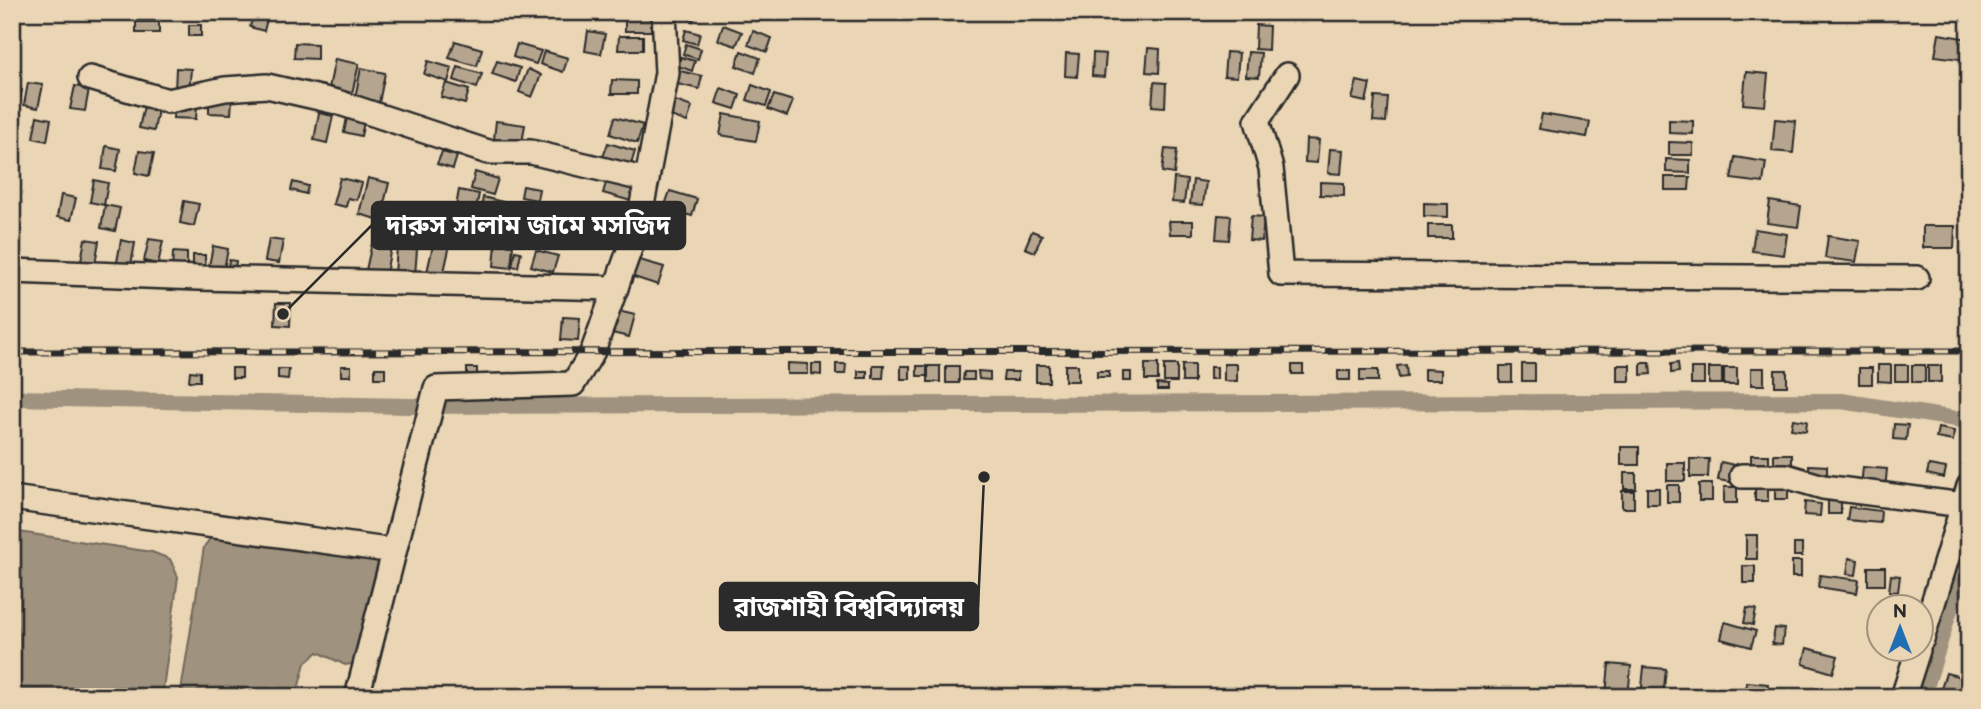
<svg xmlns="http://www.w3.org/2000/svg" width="1981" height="709" viewBox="0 0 1981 709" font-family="'Balsamiq Sans','Noto Sans Bengali',sans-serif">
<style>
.water{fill:#9f927e;stroke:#71695d;stroke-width:2}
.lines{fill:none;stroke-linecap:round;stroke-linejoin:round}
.canal{stroke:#9f927e;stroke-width:16}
.building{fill:#b5a58e;stroke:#2b2b2b;stroke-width:2}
.minor-casing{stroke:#2b2b2b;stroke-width:28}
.minor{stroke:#ead5b4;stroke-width:23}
.rail-casing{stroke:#2b2b2b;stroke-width:7}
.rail{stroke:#ead5b4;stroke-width:4.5;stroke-dasharray:13;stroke-linecap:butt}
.leader{fill:none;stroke:#2b2b2b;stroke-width:2.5}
.callout-dot{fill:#2b2b2b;stroke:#ead5b4;stroke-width:2.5}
.callout{fill:#2b2b2b;stroke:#2b2b2b;stroke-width:2.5}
.callout-label{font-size:26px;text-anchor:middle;font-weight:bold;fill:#fff}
</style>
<rect width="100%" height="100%" fill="#ead5b4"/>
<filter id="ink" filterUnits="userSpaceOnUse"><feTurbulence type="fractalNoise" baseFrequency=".0143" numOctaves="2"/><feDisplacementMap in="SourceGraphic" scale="14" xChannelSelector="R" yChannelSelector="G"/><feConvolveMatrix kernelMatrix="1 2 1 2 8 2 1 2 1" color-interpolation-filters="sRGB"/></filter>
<g filter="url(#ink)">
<g class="water">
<polygon points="12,531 152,552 170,559 178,577 162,697 12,697"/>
<polygon points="225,533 378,560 380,571 358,663 345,665 318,652 305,663 296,697 180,697 204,547 211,537"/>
</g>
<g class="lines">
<g class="canal">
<polyline points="12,398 409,406 1841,401 1969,421"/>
<polyline points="1923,697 1969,548"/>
</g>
</g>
<g class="building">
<polygon points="254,12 268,15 264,31 250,27"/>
<polygon points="675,12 696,12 693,21 674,14"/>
<rect x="625" y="17" width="26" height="14"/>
<rect x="136" y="22" width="23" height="11"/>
<rect x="189" y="25" width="12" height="11"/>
<polygon points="723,25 742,32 736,46 718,40"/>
<polygon points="1256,25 1269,26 1268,50 1255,49"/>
<polygon points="686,30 700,34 697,44 683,40"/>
<polygon points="588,31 605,34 601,54 585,51"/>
<polygon points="753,31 772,38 767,52 748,45"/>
<polygon points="1939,34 1969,39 1967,60 1935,56"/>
<polygon points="619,36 643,36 643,50 618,50"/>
<polygon points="455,41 482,49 477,66 449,58"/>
<polygon points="295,43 317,44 317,59 294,58"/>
<polygon points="517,44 541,51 536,64 513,57"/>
<polygon points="686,44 701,49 698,59 683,54"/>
<polygon points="1148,48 1160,49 1159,73 1146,72"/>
<polygon points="544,51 568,58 563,72 540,64"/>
<polygon points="741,51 760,58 755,73 736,66"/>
<polygon points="1226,52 1239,53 1237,77 1224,76"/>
<polygon points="1248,52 1261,53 1259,77 1246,76"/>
<polygon points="1066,53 1079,54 1077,77 1065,76"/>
<polygon points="1093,53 1106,54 1104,77 1092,76"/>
<polygon points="681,57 695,61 692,71 678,66"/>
<polygon points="335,59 359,64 352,93 329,88"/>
<polygon points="428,61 452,68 448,82 424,74"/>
<polygon points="497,61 520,68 516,82 492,74"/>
<polygon points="458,67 482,74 477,88 454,80"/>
<polygon points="176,68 191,69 189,92 175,91"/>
<polygon points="361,68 385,73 379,103 355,98"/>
<polygon points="528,69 541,75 532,97 519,92"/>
<polygon points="676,70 702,76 699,89 673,83"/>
<polygon points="1746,72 1768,74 1765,106 1743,104"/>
<polygon points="612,80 637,81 637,94 611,94"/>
<polygon points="1357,81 1370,84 1366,102 1352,99"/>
<polygon points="1154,82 1166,83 1165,107 1152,106"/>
<polygon points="28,83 43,85 38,108 24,105"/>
<polygon points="446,83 469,90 465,104 441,97"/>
<polygon points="752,85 771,92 766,106 747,100"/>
<polygon points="75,86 89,89 85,111 70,109"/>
<polygon points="12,88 22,90 17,112 12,111"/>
<polygon points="721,88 740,95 735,109 716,103"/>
<polygon points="774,95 793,101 787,116 768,109"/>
<polygon points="1375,97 1388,98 1386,122 1373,121"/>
<polygon points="209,99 232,100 231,114 209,113"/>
<polygon points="673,100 692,107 687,122 668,115"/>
<polygon points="174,104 197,105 196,119 173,118"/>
<polygon points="144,106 158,109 154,131 139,128"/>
<polygon points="319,113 333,116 327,143 314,140"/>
<polygon points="348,113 365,117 361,136 344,132"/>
<polygon points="724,114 760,121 756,141 720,135"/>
<polygon points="1542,114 1590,122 1587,137 1539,129"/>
<polygon points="37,116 51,119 47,141 33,138"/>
<polygon points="615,117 643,125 637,143 610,134"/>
<polygon points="1775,119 1796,121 1793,153 1772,151"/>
<polygon points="1669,120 1693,121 1693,134 1669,133"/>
<polygon points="496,121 525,125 522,143 494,139"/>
<polygon points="1306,139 1319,140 1317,163 1305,162"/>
<polygon points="1669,142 1693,143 1693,155 1669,155"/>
<polygon points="608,143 635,151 630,168 602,160"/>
<polygon points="106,146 120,149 116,171 102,169"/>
<polygon points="1165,149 1177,150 1174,174 1162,172"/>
<polygon points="1330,149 1343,150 1341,174 1328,173"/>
<polygon points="139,151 154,153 149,176 135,173"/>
<polygon points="442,152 457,156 453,169 437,164"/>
<polygon points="1735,157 1766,162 1763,183 1731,179"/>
<polygon points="1666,159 1690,160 1690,173 1666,172"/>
<polygon points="475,172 498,179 493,195 471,189"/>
<polygon points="608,176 636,184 631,201 603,193"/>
<polygon points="1665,177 1690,177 1689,190 1665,190"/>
<polygon points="340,178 362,183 357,200 348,198 346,207 333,204"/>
<polygon points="368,178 389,183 380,220 359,214"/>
<polygon points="1174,178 1187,180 1184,203 1172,202"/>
<polygon points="94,180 108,183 104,205 90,202"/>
<polygon points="1193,180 1206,182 1203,205 1190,204"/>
<polygon points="293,182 308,186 306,194 291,190"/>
<polygon points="1320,182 1344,183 1344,196 1320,195"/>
<polygon points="523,186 539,189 537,200 521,197"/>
<polygon points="459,190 479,194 474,218 455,212"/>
<polygon points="670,191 697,199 692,216 664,208"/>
<polygon points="61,195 76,198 71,220 57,217"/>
<polygon points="483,197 519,206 514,222 480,214"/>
<polygon points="184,201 199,204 194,226 180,223"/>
<polygon points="1770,201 1801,206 1798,227 1767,223"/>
<polygon points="1424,203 1448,204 1448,217 1424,216"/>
<polygon points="105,205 120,208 115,231 101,228"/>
<polygon points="1218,215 1231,216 1229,240 1216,239"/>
<polygon points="1251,216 1264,217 1262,241 1249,240"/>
<polygon points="1169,221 1193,221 1193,234 1170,234"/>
<rect x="1428" y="225" width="24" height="13"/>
<polygon points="1923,226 1955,226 1954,248 1923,248"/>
<polygon points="1755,229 1787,234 1784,255 1752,251"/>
<polygon points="1032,231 1042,235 1035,252 1025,248"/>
<polygon points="1828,236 1860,241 1856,262 1825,258"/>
<polygon points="85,239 99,241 95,264 81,261"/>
<polygon points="149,239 163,241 158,264 144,261"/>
<polygon points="269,239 283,241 279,263 265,261"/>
<polygon points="121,240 135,243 131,265 117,262"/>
<polygon points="434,241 450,245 443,276 427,272"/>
<polygon points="372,243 391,247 386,274 366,270"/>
<polygon points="496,244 513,245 511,268 494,266"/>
<polygon points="213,246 228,249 223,274 208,271"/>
<polygon points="397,247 417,249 415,276 395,274"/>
<polygon points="536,250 558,256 553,272 531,266"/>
<polygon points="515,251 521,252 518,267 512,266"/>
<polygon points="173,252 187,253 187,275 172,275"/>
<rect x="193" y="255" width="12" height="18"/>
<polygon points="636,259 664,267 658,285 631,276"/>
<polygon points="229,260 236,261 234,276 227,275"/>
<polygon points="276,303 291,303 290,326 275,325"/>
<polygon points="618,311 635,315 629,337 612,333"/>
<polygon points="563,317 580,318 578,341 561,340"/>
<polygon points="787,363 808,364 808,374 787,374"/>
<polygon points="1641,363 1650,363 1651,374 1641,375"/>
<polygon points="1678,363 1679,372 1671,373 1671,364"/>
<polygon points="812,364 821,364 821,375 812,374"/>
<polygon points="836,364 846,364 845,374 836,374"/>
<rect x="1145" y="364" width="13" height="16"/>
<rect x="1224" y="364" width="13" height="17"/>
<rect x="1522" y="364" width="13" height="17"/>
<polygon points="873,365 884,365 883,378 873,378"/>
<rect x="1036" y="365" width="13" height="17"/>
<rect x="1065" y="365" width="13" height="16"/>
<rect x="1164" y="365" width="13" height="17"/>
<rect x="1182" y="365" width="12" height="17"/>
<rect x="1292" y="365" width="11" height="9"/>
<polygon points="1406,365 1407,377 1399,378 1397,366"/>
<rect x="1617" y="365" width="13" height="16"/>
<polygon points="1878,365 1891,365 1891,382 1878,381"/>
<rect x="1895" y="365" width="13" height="16"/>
<rect x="1912" y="365" width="13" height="17"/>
<rect x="341" y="366" width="10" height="10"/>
<rect x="901" y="366" width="9" height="13"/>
<rect x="917" y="366" width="10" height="10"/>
<rect x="928" y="366" width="12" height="16"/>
<rect x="946" y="366" width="13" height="17"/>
<rect x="1500" y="366" width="12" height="16"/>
<rect x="1928" y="366" width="13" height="16"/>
<rect x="1210" y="367" width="7" height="12"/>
<rect x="232" y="368" width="10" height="10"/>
<rect x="375" y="368" width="10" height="10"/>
<rect x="467" y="368" width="10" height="10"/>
<rect x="1691" y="368" width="13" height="16"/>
<rect x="1709" y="368" width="13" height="16"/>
<rect x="1724" y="368" width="13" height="17"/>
<rect x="1751" y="368" width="13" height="17"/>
<rect x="1859" y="368" width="13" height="16"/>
<polygon points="278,369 289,369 288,379 278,378"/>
<polygon points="1424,369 1441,370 1441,380 1424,380"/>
<rect x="1360" y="370" width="18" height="11"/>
<rect x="1775" y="370" width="12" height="16"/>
<polygon points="190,371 200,372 200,381 189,381"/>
<rect x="858" y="371" width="9" height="7"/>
<polygon points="978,371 990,372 990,380 979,379"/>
<rect x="1097" y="371" width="12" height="6"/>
<rect x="1338" y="371" width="12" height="9"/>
<polygon points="964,372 974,372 974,380 963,380"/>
<polygon points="1004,372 1018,372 1018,380 1003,380"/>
<rect x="1123" y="372" width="8" height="9"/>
<polygon points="1157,384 1168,385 1168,390 1157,390"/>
<polygon points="1793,419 1807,421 1806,431 1791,429"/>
<polygon points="1894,424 1908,425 1906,440 1893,439"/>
<polygon points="1938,428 1954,431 1953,441 1936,438"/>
<rect x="1621" y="447" width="18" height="18"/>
<rect x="1774" y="454" width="18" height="18"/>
<polygon points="1751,455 1769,455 1769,474 1751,473"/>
<polygon points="1690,459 1709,459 1708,477 1690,477"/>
<polygon points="1721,462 1739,466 1736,483 1718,480"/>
<rect x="1667" y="463" width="18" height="18"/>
<polygon points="1809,465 1827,466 1827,484 1809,483"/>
<polygon points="1929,465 1946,468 1944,478 1927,474"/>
<polygon points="1863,467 1887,469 1885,490 1861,487"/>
<rect x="1624" y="473" width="12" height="16"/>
<rect x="1775" y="482" width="13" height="17"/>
<rect x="1699" y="484" width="13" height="17"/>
<rect x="1667" y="485" width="12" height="17"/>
<rect x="1755" y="485" width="13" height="16"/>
<rect x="1724" y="487" width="13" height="16"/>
<rect x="1647" y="488" width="12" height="16"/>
<rect x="1622" y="491" width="12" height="17"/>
<rect x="1828" y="498" width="13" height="16"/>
<polygon points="1805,502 1821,504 1820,516 1804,515"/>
<polygon points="1849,507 1881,511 1880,523 1847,520"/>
<rect x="1746" y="535" width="11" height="24"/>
<rect x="1794" y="544" width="8" height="12"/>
<polygon points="1849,558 1858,560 1856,575 1847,574"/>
<rect x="1792" y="561" width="9" height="16"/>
<rect x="1743" y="566" width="12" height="17"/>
<rect x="1868" y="567" width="17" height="18"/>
<polygon points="1820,575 1859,580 1857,593 1818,587"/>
<polygon points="1891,575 1900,576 1898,592 1889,591"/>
<polygon points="1747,608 1756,609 1753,625 1744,623"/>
<polygon points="1725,622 1756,631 1751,647 1721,639"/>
<polygon points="1775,628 1784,629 1782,645 1772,644"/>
<polygon points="1807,648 1838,656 1833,673 1803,664"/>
<polygon points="1609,664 1631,666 1628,697 1606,695"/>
<polygon points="1644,667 1666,669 1663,697 1641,697"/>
<polygon points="1946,673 1969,679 1969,697 1941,689"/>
<polygon points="1747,682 1768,684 1767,697 1745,697"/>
<polygon points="1785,690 1802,694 1801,697 1784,697"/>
</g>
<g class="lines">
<g class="minor-casing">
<g id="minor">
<polyline points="1287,75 1257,121 1271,168 1281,274 1917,278"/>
<polyline points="90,78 168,101 225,89 267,86 337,102 488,152 531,152 647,180"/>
<polyline points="12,271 199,278 616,288"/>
<polyline points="1742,476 1786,476 1823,487 1963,505"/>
<polyline points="12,498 394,551"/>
<polyline points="1922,639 1969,486"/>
<polyline points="357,697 436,388 573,384 593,351 638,226 667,73 664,12"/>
<polyline points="1903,697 1918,650"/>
</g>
</g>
<use href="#minor" class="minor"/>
<g class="rail-casing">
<polyline id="rail" points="12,352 1969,351"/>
</g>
<use href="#rail" class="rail"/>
</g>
</g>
<path class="leader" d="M283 314L372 225M984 477L978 607"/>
<g class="callout-dot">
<circle cx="283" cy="314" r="7"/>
<circle cx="984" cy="477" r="7"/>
</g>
<g class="callout">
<rect x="372" y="202" width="313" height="47" rx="7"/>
<rect x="720" y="583" width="258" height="47" rx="7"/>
</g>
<g class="callout-label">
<text x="528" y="234">দারুস সালাম জামে মসজিদ</text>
<text x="849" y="616">রাজশাহী বিশ্ববিদ্যালয়</text>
</g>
<rect width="1981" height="709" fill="none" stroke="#ead5b4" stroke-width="42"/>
<rect x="21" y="21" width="1939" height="667" fill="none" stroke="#2b2b2b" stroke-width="2.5" filter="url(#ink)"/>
<g transform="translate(1900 628)"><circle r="33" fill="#ead5b4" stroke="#9e917d" stroke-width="2"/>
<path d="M0-5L12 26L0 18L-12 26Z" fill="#1f6fb2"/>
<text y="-10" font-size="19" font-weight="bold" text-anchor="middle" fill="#2b2b2b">N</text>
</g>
</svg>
